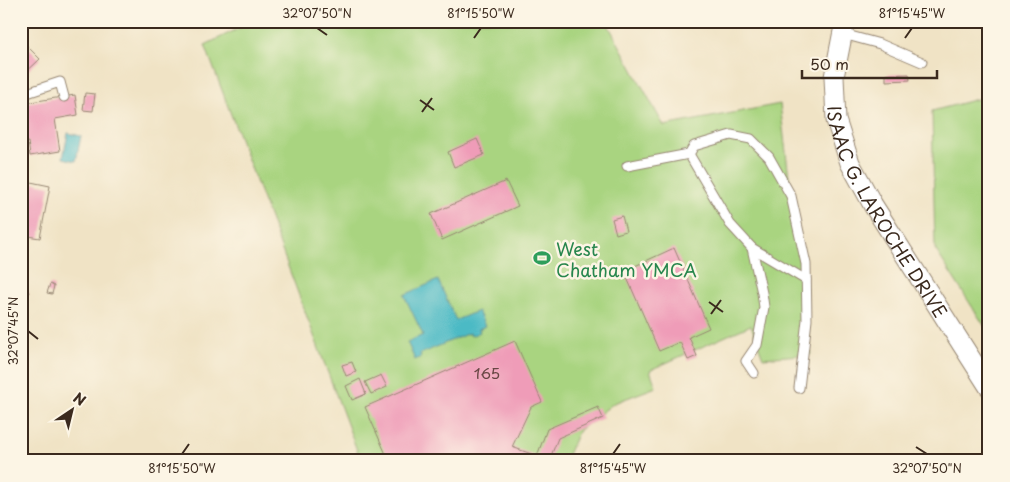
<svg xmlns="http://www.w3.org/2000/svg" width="1010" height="482" viewBox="0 0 1010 482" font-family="'Playpen Sans',sans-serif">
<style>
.green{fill:#a9d480;stroke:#727f4f}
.water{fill:#4cbac5;stroke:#447272}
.building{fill:#ef9cb8}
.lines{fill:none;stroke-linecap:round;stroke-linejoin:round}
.lane-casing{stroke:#968672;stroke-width:11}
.street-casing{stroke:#968672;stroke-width:21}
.lane{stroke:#fff;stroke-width:9}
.street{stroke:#fff;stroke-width:19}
.ticks{fill:none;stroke:#3b2a1e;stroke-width:2}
.labels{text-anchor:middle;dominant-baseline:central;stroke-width:5;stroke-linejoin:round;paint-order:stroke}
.number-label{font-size:15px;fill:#684644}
.street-label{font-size:18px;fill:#3b2a1e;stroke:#fcf5e5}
.leisure-label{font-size:18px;fill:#27864d;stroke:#fcf5e5;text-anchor:start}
.neatline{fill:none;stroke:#3b2a1e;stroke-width:2}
.ticks-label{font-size:12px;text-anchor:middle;fill:#3b2a1e}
</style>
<rect width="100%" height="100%" fill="#fcf5e5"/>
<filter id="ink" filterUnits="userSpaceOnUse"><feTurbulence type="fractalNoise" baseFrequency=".02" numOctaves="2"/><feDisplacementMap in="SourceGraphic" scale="10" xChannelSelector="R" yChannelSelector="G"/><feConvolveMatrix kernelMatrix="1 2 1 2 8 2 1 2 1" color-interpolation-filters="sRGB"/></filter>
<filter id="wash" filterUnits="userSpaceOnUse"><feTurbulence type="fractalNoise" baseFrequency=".0096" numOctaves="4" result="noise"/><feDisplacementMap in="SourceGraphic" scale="20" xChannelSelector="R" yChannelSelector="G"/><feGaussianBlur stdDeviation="1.12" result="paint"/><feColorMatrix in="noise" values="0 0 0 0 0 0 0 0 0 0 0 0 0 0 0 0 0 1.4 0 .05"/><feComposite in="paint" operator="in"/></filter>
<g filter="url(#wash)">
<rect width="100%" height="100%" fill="#f0e3c5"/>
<g class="green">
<polygon points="254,21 606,21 664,126 780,104 811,354 763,358 751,325 650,370 656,387 614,403 579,430 565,461 361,461 205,45"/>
<polygon points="989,96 989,333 935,249 932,111"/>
</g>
<g class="water">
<polygon points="68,133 81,136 76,161 63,158"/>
<polygon points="438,280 456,320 478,311 485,326 479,329 480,332 471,336 469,333 420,354 421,357 415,360 407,342 423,335 404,295"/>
</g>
<g id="blocks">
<g class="building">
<polygon points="92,21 103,21 103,26 92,24"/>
<polygon points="21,40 40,59 21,77"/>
<polygon points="909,74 910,80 886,81 886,75"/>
<polygon points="85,93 95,94 93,111 83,110"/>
<polygon points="75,95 78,115 55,119 60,151 30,156 28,142 24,143 21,127 21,116 26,115 24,103"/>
<polygon points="477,139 484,155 454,167 448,152"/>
<polygon points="21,180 50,186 40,238 21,235"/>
<polygon points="506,181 518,206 442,240 431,214"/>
<polygon points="622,216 626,231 616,234 612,219"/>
<polygon points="674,248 709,328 689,337 697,356 688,360 680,342 659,351 624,271"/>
<polygon points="50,284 54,286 52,294 47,293"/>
<polygon points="21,288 29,292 21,308"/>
<polygon points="515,341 542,402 531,407 512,447 537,456 547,429 598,407 603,418 558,438 549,461 389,461 365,407"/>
<polygon points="352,362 356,372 346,376 342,365"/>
<polygon points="381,375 387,387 371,394 365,382"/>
<polygon points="360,379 366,394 352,400 346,386"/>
</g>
</g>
</g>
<g filter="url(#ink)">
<use href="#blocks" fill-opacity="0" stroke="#968672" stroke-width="1"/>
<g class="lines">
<g class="lane-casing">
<g id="lane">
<polyline points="843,34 880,44 922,62"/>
<polyline points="21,95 60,82 64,97"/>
<polyline points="689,154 730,224 752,248 806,280"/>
<polyline points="627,166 689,154 694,146 731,135 751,139 769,157 791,196 806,264 807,320 799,388"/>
<polyline points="752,248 762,293 764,307 757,345 746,361 754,373"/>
</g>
</g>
<g class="street-casing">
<g id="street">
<path id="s1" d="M845,21L834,77L836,120L850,163L873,205L989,387"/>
</g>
</g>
<use href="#lane" class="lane"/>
<use href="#street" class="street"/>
</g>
</g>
<path class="ticks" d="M317,28L327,35M474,38L481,28M905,38L912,28M420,100L434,110M422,112L432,98M709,302L723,312M711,314L721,300M28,331L38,339M916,447L927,454M182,454L189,444M613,454L620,444"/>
<defs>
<g id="stadium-bare" transform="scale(1.35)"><path d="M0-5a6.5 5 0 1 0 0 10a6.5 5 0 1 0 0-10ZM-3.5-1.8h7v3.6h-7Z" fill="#2e9e5b" stroke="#fcf5e5" stroke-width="2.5" paint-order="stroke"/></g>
</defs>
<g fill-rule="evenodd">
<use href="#stadium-bare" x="542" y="258"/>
</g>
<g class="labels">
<g class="number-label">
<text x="487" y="372">165</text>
</g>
<g class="street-label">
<text stroke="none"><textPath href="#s1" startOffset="205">ISAAC G. LAROCHE DRIVE</textPath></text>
</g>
<g class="leisure-label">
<text x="556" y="248">West<tspan x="556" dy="21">Chatham YMCA</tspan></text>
</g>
</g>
<rect width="1010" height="482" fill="none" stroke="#fcf5e5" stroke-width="55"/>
<g transform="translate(72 410) rotate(35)" stroke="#fcf5e5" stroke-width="4" paint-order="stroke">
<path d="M0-4L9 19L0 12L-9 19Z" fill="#3b2a1e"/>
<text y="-8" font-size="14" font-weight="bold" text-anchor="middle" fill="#3b2a1e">N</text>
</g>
<path d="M802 70v8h135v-8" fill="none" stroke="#3b2a1e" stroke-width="2.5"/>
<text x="810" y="70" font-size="15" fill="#3b2a1e" stroke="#fcf5e5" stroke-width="4" paint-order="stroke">50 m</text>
<rect x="28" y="28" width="954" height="426" class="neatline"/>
<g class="ticks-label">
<text x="317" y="18">32°07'50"N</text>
<text x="481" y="18">81°15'50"W</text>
<text x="912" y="18">81°15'45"W</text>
<text transform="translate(14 331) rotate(-90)" y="4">32°07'45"N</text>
<text x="182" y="473">81°15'50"W</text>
<text x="613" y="473">81°15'45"W</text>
<text x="927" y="473">32°07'50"N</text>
</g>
</svg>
